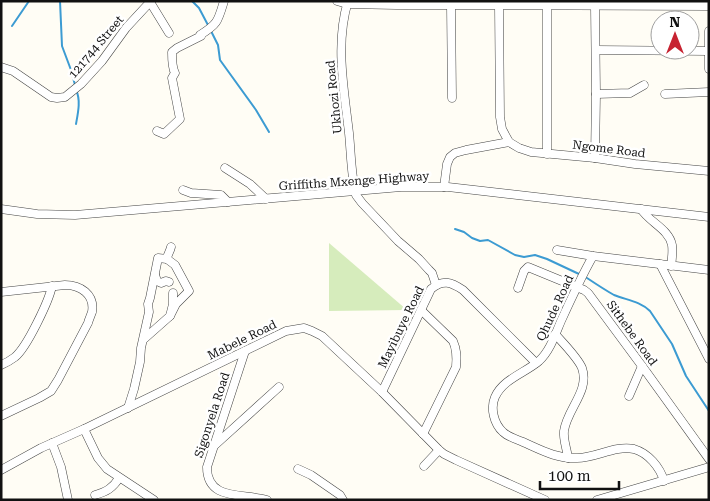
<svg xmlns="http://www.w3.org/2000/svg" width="710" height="501" viewBox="0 0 710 501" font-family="'Roboto Serif',serif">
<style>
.green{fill:#d6ecbc}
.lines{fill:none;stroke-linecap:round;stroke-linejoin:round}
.stream{stroke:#3c9bd2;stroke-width:2}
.minor-casing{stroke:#444;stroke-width:9}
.minor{stroke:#fff;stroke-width:8}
.labels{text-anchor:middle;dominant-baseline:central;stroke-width:5;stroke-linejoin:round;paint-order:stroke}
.street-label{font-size:12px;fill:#111;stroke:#fff}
</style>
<rect width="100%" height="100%" fill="#fffdf5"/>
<polygon class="green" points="329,243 407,310 329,311"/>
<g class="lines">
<g class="stream">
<polyline points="60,1 62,46 71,70 75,85"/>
<polyline points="192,1 199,8 209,27"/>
<polyline points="12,26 29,1"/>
<polyline points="211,31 218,45 220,60 256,110 269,132"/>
<path d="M76,90C81,100 78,113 76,124"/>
<polyline points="455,229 464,232 472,238 480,241 488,240 515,255 524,257 535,255 547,259 579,274"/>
<path d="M587,278C596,284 605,290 614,295C626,300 640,301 650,311L672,344L686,376L709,411"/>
</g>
<g class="minor-casing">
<g id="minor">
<polyline points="337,1 347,4 396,5 709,6"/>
<path d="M348,1C335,44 344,89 349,133C351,152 351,175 356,195L362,203L398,241L419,259L429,270L432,273L436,285"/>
<polyline points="150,2 169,33"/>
<polyline points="451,5 452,98"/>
<polyline points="499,5 500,117 502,129 509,142 519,148 531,152 595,158 635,164 709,171"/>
<polyline points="709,31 709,69"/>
<polyline points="596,50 708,51"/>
<polyline points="1,67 13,71 51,97 57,98 65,97 81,84 102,61 126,28 151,1"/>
<polyline points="596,94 630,93 644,85"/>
<polyline points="665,94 709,92"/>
<path d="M157,131L164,134L180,119L172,78L175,73C172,68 172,58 172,52L177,48L201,36L200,35C218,24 218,21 224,1"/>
<polyline points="547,154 547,6"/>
<polyline points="595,158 596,94 595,6"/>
<polyline points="225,168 250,184 266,199"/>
<polyline points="444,187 447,164 450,157 455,153 466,150 509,142"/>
<polyline points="183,190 191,193 221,195 228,202"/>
<polyline points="1,209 37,214 75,215 401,187 448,187 709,217"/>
<path d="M641,209C649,222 669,229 672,245C673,252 672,259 671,266"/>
<polyline points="557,250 593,256 709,270"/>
<path d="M593,256C581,277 571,299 561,321C555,335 550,351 539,361C525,373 503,379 495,397C490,408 494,424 503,432C508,437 516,439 523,442C541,450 557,459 577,458C596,458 615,445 634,449C648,453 660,467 664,481"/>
<polyline points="167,259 175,265 189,291 176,304 170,316 173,304 173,293"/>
<polyline points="660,264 709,359"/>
<polyline points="155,275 157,281 161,283 166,281 169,282"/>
<polyline points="518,288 524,271 528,267 584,290 588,293 642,366 709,459"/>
<path d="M1,292L65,285C80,285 95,294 92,312C91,315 89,319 88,323L58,380L51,391L39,398L1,416"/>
<path d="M421,310L453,341C457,350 457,357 456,367L423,434"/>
<path d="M555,334C563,343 578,358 582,368C590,391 567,409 564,431C563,440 567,449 568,458"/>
<polyline points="144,339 170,316"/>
<path d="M245,351L207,467C207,501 242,493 267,500"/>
<path d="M1,365C6,363 11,360 15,357C27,347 49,301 52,286"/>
<path d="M382,392L431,289C443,279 451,282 463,290L536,363"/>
<polyline points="629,396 642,366"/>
<path d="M128,408L134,389L140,362L141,348L149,312L148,304L150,298L158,258L167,259C167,255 170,252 171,247"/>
<polyline points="84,429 98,458 107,469 154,500"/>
<polyline points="52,443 61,467 68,500"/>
<polyline points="215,445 279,387"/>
<polyline points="424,466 439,450"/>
<polyline points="298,469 311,475 340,495 343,500"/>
<polyline points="1,470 41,448 84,429 286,331 304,328 312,331 322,336 382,392 439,450 444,454 456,460 545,500"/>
<path d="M95,495C106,492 113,488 119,478"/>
<polyline points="597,500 709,467"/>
</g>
</g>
<use href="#minor" class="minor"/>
</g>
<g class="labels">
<g class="street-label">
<text transform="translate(96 47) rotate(-50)">121744 Street</text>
<text transform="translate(334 97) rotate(-96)">Ukhozi Road</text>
<text transform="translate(609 149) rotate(7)">Ngome Road</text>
<text transform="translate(354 181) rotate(-4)">Griffiths Mxenge Highway</text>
<text transform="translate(555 308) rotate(-65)">Qhude Road</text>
<text transform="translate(401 327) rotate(-64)">Mayibuye Road</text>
<text transform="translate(632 333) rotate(54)">Sithebe Road</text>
<text transform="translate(242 340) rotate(-26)">Mabele Road</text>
<text transform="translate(212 415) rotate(-72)">Sigonyela Road</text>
</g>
</g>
<rect width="710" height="501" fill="none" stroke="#111111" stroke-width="5"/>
<g transform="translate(675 35)"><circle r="24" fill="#ffffff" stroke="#a0a0a0"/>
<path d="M0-4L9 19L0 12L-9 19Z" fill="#c72331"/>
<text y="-8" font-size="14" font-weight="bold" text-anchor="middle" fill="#111111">N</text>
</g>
<path d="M540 481v8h79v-8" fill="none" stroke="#111111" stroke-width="2.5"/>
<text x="548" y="481" font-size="15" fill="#111111" stroke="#ffffff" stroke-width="4" paint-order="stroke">100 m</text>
</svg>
